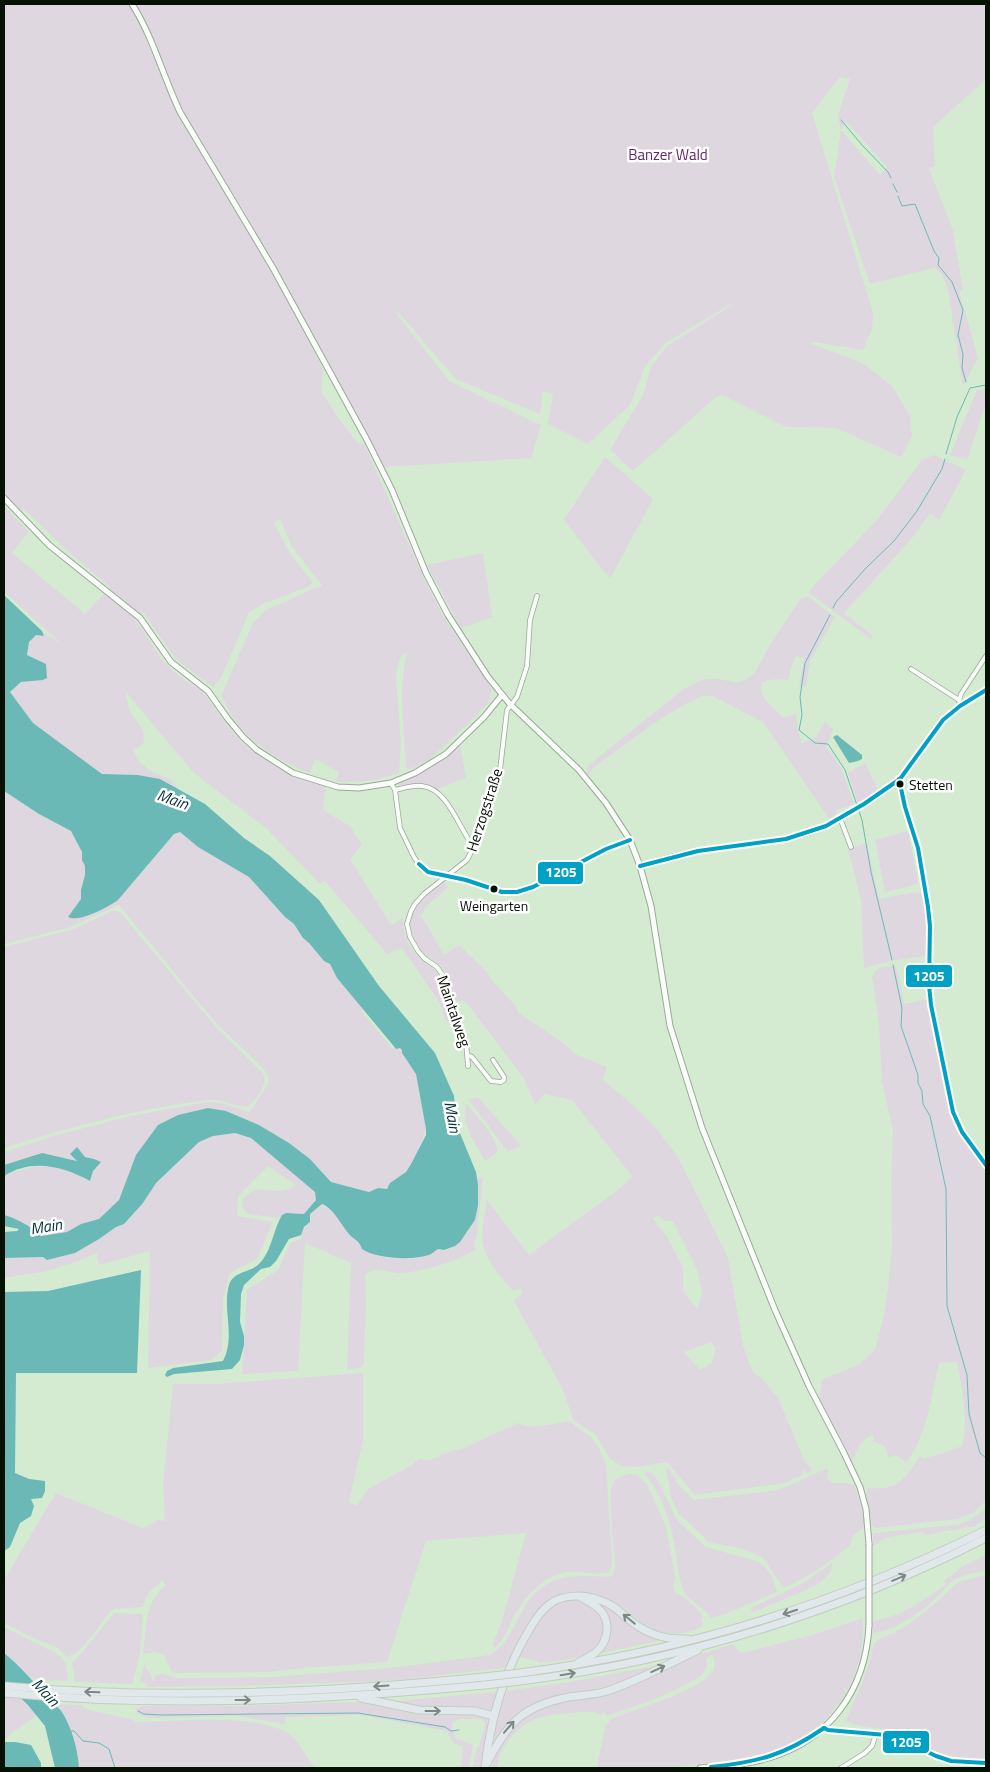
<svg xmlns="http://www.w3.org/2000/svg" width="990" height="1772" viewBox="0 0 990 1772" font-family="'Titillium Web',sans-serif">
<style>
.green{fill:#ded7e0;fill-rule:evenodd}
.water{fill:#6bb9b6}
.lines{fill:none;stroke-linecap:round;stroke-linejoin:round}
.stream{stroke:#6bb9b6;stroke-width:1}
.street-casing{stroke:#98aa96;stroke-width:5.5}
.secondary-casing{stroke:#98aa96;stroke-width:7}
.highway-casing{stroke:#c2cdc0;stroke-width:9}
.street{stroke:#f9fcf8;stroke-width:4}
.secondary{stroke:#f9fcf8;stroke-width:5}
.highway{stroke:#e0e8eb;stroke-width:7}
.secondary-bridge-casing{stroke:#98aa96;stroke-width:7;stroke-linecap:butt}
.highway-bridge-casing{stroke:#c2cdc0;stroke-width:9;stroke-linecap:butt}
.secondary-bridge{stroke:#f9fcf8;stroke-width:5}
.highway-bridge{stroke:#e0e8eb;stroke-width:7}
.bus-1-casing{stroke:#fff;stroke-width:8}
.bus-1{stroke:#00a1c4;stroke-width:4}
.oneway{stroke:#7d8883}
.bus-dot{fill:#051203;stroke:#fff;stroke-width:2}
.labels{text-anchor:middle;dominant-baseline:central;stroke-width:5;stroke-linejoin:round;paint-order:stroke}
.bus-label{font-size:14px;fill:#051203;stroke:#fff;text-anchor:start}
.park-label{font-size:15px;fill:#60286a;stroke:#fff}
.street-label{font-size:15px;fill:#051203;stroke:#fff}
.water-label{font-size:16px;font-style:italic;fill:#003134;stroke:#fff}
.line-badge{stroke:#fff;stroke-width:2}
.badge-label{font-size:14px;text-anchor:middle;font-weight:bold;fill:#fff}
</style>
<rect width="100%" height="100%" fill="#d4ebd1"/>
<g class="green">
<path d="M4,4L130,5C150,37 160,76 177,110L278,282L314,350L323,370L321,391L339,419L358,443L364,444L427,585L446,621L492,689L489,702L470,722L428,761L411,769L406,768C404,729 398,690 407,652L400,657L396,676L401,744L399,773C378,781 358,782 336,782L339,772L315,759L310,773C283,763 255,747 237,723C231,715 227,705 221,696L253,623L266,610L322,585L292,547L280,519L274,523L290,553L311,580L312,584L308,587L264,603L249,613L222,676L213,687L176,659L143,612L134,619L143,630L161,659L179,676L202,691L235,735L248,748L288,774L326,787L323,810L350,826L362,845L350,859L391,925L403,918L404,930L409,945L417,956L437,972L441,980L446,1008L453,1025L445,1020L440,1003L402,948L387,954L325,881L320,884L267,829L194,773L125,691L130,712L143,730L144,743L133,750L139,761L149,770L170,779L179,790L160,779L138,775L102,774L33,723L10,692L21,682L43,680L46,664L27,655L29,642L36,635H44L42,631L63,645L4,592V505L28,532L12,553L85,614L110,587L60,544L23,508L22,512L4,494Z"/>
<path d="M136,4H986V79L933,127L935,166L929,169L953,230L963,290L959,291L978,358L963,386L948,290L942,274L935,268L870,284L834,177L841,130L838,116L850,79L840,77L812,113L873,313L872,329L863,350L815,342L809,343L861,362L892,386L910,416L912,436L901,457L836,428L787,427L722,395L715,398L633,471L610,450L643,395L651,367L667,346L732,305L731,304L666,343L645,366L630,405L588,444L548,424L553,394L543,391L540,414L456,379L398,312L397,314L449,381L541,425L531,458L385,467L283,280L200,142L177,100L143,14ZM846,121L887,167L880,175L841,130Z"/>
<polygon points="986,389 986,403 967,460 950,455 977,390"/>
<polygon points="934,455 966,470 939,520 930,513 913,537 844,613 873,636 871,639 809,593 810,590 877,520 922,460"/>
<polygon points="605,457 653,499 610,579 564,520"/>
<polygon points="483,553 492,617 461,628 427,565"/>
<path d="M805,597H809L835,617L810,661L806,686L799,687L804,659L796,656L792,664L788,680L776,679L762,682C758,701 774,706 783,718L796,714L798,731L802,743L816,737L825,722L833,729L826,747L841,768L854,804L836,810L837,812L830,820L763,722L712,696H702L691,701L654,723L597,765L592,769L589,775L587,773L589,765L684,689C692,685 700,679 709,679C729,677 736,690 754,674L770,645L801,598Z"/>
<path d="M460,745L466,777L437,790L426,784L400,786L401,783C422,772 444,762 460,745Z"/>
<polygon points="865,763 878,790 858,804 848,773"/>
<path d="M4,791L39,814L71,831L82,852V860L85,866V875L81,890V899L68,917L118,900L174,834L180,832L198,846L249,877L285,917L294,924L303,938L309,943L324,961L330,964L337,978L364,1010L361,1011L393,1049L400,1048L402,1050V1053L416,1074L426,1129L418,1151L406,1172L387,1189L378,1188L369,1192L331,1182L310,1159L289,1143L259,1125L226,1111L208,1108L178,1115L158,1125L136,1155L119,1200L99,1219L81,1224L67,1232L41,1236C34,1228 14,1217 4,1215V1176L6,1175C41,1162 57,1163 90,1181L93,1171L101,1162L94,1159L85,1157L77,1148L79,1161L42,1153L4,1165V1152L53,1136L131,1116L207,1102L221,1103L250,1112L268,1084C270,1077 267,1074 263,1068L220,1027L198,1002L119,905L68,928L4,944Z"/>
<polygon points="908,831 918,884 885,892 875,840"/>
<polygon points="867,843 879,899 916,892 921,893 924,896 927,953 924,956 890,961 864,968 861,900 848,849"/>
<path d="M444,882L448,888L426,906L421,917L427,925L444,955L459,945L487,972L494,983L514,1004L519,1013L559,1040L577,1055L607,1067L603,1080L637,1109L657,1129L677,1156L694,1189L728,1258L743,1345L747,1358L754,1374C768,1380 765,1387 777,1396L805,1462L812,1468L808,1473L802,1470L803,1475L784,1483L695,1495L667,1462L636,1467L622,1466L609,1458L595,1434L574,1421L562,1388L514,1301L523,1292L520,1288L513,1291C503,1280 485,1259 483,1244C481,1230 485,1213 487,1200L529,1255L622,1187L632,1176L572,1100L545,1094L535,1104L523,1077L466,1002L450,1000C450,990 449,977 444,969C438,962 429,958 423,952C414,942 406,924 413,912C418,901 435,890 444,882ZM658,1216L665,1221H673L698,1271L702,1293L697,1309L683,1291V1267L666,1235L652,1218ZM711,1342L716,1348L712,1362L700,1370L684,1352Z"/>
<path d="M112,911H117L121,913L216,1027L262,1072C270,1083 257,1099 248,1106C235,1108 222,1098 208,1100C138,1108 71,1127 4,1148V947L74,929Z"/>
<path d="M896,966L904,1004L927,999L947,1101L953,1121L960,1134L986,1171V1500L974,1512L958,1519L876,1528L872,1525L866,1494L868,1488C874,1488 882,1489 889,1487C903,1484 913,1467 920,1456L924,1458L938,1455L962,1446C969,1420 962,1389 957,1362L939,1363C931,1398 928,1432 907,1462L895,1455L888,1458L886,1447L873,1441L874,1435C860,1439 857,1449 853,1462L819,1400L822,1380L860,1364L875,1350L883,1320L888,1289L892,1246L891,1180L893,1130L882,1082L879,1023L872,977C875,966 886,967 896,966Z"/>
<polygon points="478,1097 521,1146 508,1152 469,1100"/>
<path d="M467,1104C476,1116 499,1138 497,1153L485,1161C477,1145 458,1122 467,1104Z"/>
<path d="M235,1133C258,1135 296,1176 315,1192L317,1197L314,1204L304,1214L285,1213L280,1218L248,1214L243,1208L242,1200C257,1184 262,1191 281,1191C286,1191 291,1188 296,1185L268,1166L238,1196L237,1216L273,1222L257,1259L230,1273L223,1298L222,1351L211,1360L148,1368L150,1251L99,1265L97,1255L100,1250L97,1253L73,1263L47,1271L4,1278V1258L44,1257L47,1260L75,1253L99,1239L116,1227L124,1224L143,1203L155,1183L199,1142L213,1136Z"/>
<path d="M483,1177L477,1235L474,1243L476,1249C460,1261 419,1273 398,1273C387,1272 375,1267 365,1274L366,1300L364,1363L362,1367L347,1370L351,1263L305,1243L298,1371L242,1374L247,1290L278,1270L291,1242L302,1239C299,1230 307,1227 311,1221L310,1214L323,1204L340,1220L351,1236L358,1240L365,1251C386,1262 418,1260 438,1249C452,1256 470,1231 475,1220C478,1212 478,1187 476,1180Z"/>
<path d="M363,1373V1440L349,1502L357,1506L368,1489L412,1465L419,1459L431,1460L454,1450H460L518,1423C531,1431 554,1423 569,1421L591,1437L599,1448L606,1464L612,1558V1565L609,1572C594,1577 578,1569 563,1573C538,1579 522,1601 511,1622C507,1632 503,1641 494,1648L493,1644L502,1621L526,1533L426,1541L387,1662L304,1668L270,1672L176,1673L171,1671L164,1655L155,1652L143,1654C147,1629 144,1602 165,1586L163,1580L149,1592L142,1607L115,1609L111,1611C100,1623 82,1655 67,1657L58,1648L31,1637L4,1623V1580L56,1493L143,1528L159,1520L165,1521L163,1485L173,1384H217Z"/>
<path d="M666,1468H668L679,1485L694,1500L779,1490L828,1468L827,1478L832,1483H847L855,1486L862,1509L865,1528L853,1535C852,1539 851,1543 849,1546C836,1558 799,1584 783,1587L763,1558L747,1550L709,1542L678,1513L671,1497Z"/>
<path d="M646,1472L652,1473L657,1479L675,1516L680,1523L706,1547L760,1562L772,1576L777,1592L728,1613L711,1618C703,1606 685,1599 682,1587C677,1571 677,1554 673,1537C670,1519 658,1487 644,1474Z"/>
<path d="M630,1474L637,1475L647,1484L666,1527L675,1576L673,1588L676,1593C684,1596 699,1609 703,1617L701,1619L703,1626C692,1632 682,1634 669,1633L670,1634C649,1631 637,1619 621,1607C600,1593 567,1584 546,1602C529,1616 515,1646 506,1666L502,1668L408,1679L358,1682L236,1686L146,1687L147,1684L140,1681L145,1663V1668L151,1674L152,1681L155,1680L154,1675L162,1674L178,1678L274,1677L399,1667L489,1655C504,1647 510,1634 518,1619C540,1575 563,1574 608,1577L612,1576L614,1572L615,1565C614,1551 607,1492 613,1483C616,1477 624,1475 630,1474Z"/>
<polygon points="986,1508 986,1519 975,1526 925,1535 923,1532 888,1537 873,1546 873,1534 876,1533 960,1524 970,1520"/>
<path d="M986,1555V1571C976,1572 965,1574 956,1579C948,1583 943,1592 936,1598C918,1614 898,1630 872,1633L873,1621C902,1616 923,1601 946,1584L944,1581L963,1566Z"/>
<polygon points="832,1563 831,1572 817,1585 752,1613 751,1608 803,1583"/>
<path d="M986,1575V1758C953,1763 923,1746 894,1732C879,1725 859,1730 846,1720L861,1686L869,1663L874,1644L881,1638L894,1633L910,1623L938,1601L958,1582Z"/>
<path d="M568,1600C574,1600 582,1600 587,1603C605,1613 610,1638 592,1651C580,1660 554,1661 539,1663L537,1661L519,1657C531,1635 542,1607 568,1600Z"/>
<path d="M600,1604L611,1609L642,1633L659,1640V1641L602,1653C604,1648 608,1644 610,1638C614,1622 606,1616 600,1604Z"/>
<polygon points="115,1613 142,1614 143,1617 140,1653 132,1684 75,1682 72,1663 84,1650 112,1615"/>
<path d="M863,1618C864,1645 860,1665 848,1690L843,1688L846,1693C827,1724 797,1747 762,1756C744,1761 726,1761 708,1763C692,1765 675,1768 659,1768C638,1769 618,1768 597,1768L605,1726L610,1720C630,1710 705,1690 713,1670C716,1665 714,1660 712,1655L708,1657L706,1660L707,1666L702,1675L694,1680L658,1698L606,1716L604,1711L601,1715C593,1710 581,1712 571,1713C558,1714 545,1715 533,1720C516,1728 497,1749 498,1768H491L499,1745L508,1733L527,1715L553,1703L608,1693L681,1661L732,1644L742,1653L816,1634Z"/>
<polygon points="4,1627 61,1656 66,1664 68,1681 39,1680 30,1677 4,1653"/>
<path d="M659,1665C637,1677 614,1685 590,1690C562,1697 539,1698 515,1717C504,1725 500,1737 491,1747L503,1699L507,1691L570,1682Z"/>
<polygon points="4,1683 37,1715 10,1734 4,1742"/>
<polygon points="497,1692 491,1712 422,1708 397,1703 396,1701"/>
<path d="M355,1702C381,1705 406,1714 431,1715C446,1716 477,1708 488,1719L482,1768H472L477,1746L479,1747L485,1723L481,1719H460L452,1723L455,1738L473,1745L469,1768H461L463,1747L453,1743L447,1731L361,1715L286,1717L285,1724L237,1716L149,1718L137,1714L135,1708H139L140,1706H243Z"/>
<path d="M54,1704L81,1705L88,1710L132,1719L136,1722C176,1722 258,1712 290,1735C301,1743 306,1758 315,1768H79C78,1746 70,1720 54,1704Z"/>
</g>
<g class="water">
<path d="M4,595L42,631L44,636L36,635L29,642L27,655L46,664L47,678L43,680L21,682L10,692L33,723L102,774L138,775L160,779L205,804L244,838L270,856L319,900L379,986L435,1053L454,1096L457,1126L476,1172L478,1185V1205L475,1220L460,1242L455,1246L444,1250L438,1249C435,1251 434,1252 431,1254C416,1261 375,1259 362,1249C359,1241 357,1241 352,1237C342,1228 335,1209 322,1204L310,1214V1222L304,1227L301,1235L289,1239L276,1261L270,1267L261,1269L244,1285L241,1294L240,1322L244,1336V1345L240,1360L232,1369L174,1374L167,1377L165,1375L167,1371L173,1368L223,1361C236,1336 222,1311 229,1285C233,1271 250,1273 259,1264C272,1251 273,1230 282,1215L286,1213L304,1214L316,1200L315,1192L251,1138L235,1133L213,1136L199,1142L156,1183L143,1203L124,1224L116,1227L99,1239L75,1253L47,1260L43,1257L4,1258V1232L17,1231L19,1229L4,1226V1215C14,1217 34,1228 41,1236L67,1232L81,1224L99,1219L119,1200L136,1155L158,1125L178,1115L208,1108L226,1111L259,1125L289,1143L310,1159L331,1182L369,1192L378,1188L387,1189L390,1183L406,1172L411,1164L426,1135V1129L416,1074L402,1053V1050L400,1048L396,1049L392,1044L337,978L330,964L324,961L309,943L303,938L294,924L285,917L249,877L198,847L180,832L174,834L118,900C108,907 79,923 68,917L81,899V890L85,875V866L82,860V852L71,831L39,814L4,791Z"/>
<polygon points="837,735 862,755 862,759 858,761 849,763 833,737"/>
<path d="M77,1147L85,1157L94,1159L101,1162L93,1171L90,1181C63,1166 32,1158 4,1176V1165L42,1153L77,1161L70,1154Z"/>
<polygon points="141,1270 137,1373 16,1373 15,1473 29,1479 45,1481 45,1491 42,1498 31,1499 34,1506 31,1516 20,1523 10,1547 4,1551 4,1292 48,1291"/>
<path d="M4,1653C20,1666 34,1682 48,1698C53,1702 58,1707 62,1712C72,1728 78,1750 79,1768H55L45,1726L27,1704L4,1683Z"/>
<polygon points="4,1742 15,1742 31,1745 41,1763 41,1768 4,1768"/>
</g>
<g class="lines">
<g class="stream">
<polyline points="841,120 862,145 888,172 891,178"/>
<polyline points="893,184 897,192"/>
<polyline points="898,196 902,206 915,204 934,251 939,258 938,265 952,282 963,310 958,335 963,354 962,368 966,382"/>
<polyline points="946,454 957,417 970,388 986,385"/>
<polyline points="833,608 836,602 865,569 894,541 917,511 942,469 945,459"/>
<polyline points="830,615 805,663 800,697 802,715 799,730 815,743 828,744 845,770 862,820 871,872 892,960"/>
<polyline points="893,965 902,1008 901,1026 918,1075 918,1083 922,1091 923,1104 930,1116 946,1189 947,1306 967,1375 969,1414 980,1453 986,1458"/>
<polyline points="138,1711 144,1714 162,1715 358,1713 445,1727 451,1731 459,1730"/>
<polyline points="71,1731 74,1731 83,1741 99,1743 109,1749 115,1768"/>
</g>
<g class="street-casing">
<g id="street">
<polyline points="911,669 959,700"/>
<polyline points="959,701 961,694 986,656"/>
<polyline points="899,779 905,807 918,848 928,907 930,926 929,985 931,1005 953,1112 962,1132 986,1165"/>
<polyline points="391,783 395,790 400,828 414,857 422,869 428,872 466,880 502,892 517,892 533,887 606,849 630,840"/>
<path d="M395,790C404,788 413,785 422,786C449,789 459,830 474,847"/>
<polyline points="840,818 851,847"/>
<path d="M640,866C666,857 691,851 718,848C755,843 791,843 826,826C846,816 883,794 900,779C915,764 925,743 938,726C951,709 968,701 986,690"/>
<polyline points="468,1055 472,1057 491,1081 501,1082 504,1080 504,1077 493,1060"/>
<polyline points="468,1066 466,1041 451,1013 442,974 437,967 424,958 418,951 410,937 407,924 411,911 415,904 424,894 467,860 479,836 500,770 507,710 517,697 527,666 530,620 537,596"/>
<polyline points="824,1728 828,1730 886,1735 898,1738 936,1756 951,1761 986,1763"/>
<polyline points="841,1768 865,1753 872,1746 876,1734"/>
</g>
</g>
<g class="secondary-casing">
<g id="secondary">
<path d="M132,4C153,37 163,76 180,112L273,268L367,440L392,490L426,573L448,615L488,677L509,703L579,770L606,803L630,840L640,866L651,906L670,1026L702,1128L775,1310L809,1386L843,1451L860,1487L866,1509L869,1544"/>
<polyline points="4,498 49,545 140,618 171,662 208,691 228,719 243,737 257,750 293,773 338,787 359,788 391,783 415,773 446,754 484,717 502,695"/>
<path d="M700,1768C722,1766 744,1765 765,1759C829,1742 866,1690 869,1625"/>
</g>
</g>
<g class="highway-casing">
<g id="highway">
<path d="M579,1662C585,1659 591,1656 596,1652C609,1641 611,1620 599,1609C594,1604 587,1601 582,1598"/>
<path d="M520,1673C686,1651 837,1604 986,1530"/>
<path d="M520,1681C682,1661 841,1612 986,1538"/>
<path d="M4,1686C163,1700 325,1693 484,1677"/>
<path d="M4,1693C164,1708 326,1700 485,1685"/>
<polyline points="361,1698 419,1710 475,1711 494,1716"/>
<path d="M487,1763C508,1723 522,1706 569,1697C581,1695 595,1695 607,1691C638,1681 668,1664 698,1650"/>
<path d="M485,1768C490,1722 502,1678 525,1637C532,1625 539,1612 550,1604C564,1593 586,1595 602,1601C612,1604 619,1611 627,1618C645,1633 663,1640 687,1639"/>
</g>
</g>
<use href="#street" class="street"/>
<use href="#secondary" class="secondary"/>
<use href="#highway" class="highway"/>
<g class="secondary-bridge-casing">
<polyline id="secondary-bridge" points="869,1544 869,1625"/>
</g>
<g class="highway-bridge-casing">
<g id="highway-bridge">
<polyline points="484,1677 520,1673"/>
<polyline points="485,1685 520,1681"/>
</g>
</g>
<use href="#secondary-bridge" class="secondary-bridge"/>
<use href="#highway-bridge" class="highway-bridge"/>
<g class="bus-1-casing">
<g id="bus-1">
<polyline points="899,779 905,807 918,848 928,907 930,926 929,985 931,1005 953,1112 962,1132 986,1165"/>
<polyline points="419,864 428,872 466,880 502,892 517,892 533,887 606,849 630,840"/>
<polyline points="640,866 698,851 786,839 826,826 864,804 900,779 943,720 960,706 986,690"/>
<polyline points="824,1728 828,1730 886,1735 898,1738 936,1756 951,1761 986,1763"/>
<path d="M711,1767C758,1762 785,1755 824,1728"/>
</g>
</g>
<use href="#bus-1" class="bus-1"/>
</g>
<defs><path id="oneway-shaft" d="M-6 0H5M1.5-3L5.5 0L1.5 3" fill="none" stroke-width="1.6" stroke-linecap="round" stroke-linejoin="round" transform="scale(1.25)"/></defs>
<g class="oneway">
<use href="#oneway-shaft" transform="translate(899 1578) rotate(-23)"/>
<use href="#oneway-shaft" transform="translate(790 1612) rotate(162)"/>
<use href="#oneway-shaft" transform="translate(629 1619) rotate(-141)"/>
<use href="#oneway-shaft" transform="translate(658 1669) rotate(-25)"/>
<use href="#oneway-shaft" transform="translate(568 1674) rotate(-9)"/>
<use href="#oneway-shaft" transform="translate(381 1686) rotate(176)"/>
<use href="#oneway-shaft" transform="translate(92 1692) rotate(-178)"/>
<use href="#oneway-shaft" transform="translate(243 1700)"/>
<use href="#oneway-shaft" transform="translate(433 1711)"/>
<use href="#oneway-shaft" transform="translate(509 1727) rotate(-49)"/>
</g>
<g class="bus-dot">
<circle cx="900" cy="784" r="4.5"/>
<circle cx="494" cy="889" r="4.5"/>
</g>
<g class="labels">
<g class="bus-label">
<text x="909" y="784">Stetten</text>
<text x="494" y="905" text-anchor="middle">Weingarten</text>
</g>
<g class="park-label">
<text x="668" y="154">Banzer Wald</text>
</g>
<g class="street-label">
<text transform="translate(484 810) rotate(-72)">Herzogstraße</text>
<text transform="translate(454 1011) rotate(71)">Maintalweg</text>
</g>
<g class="water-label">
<text transform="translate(173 799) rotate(19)">Main</text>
<text transform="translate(453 1117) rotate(80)">Main</text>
<text transform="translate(46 1226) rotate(-9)">Main</text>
<text transform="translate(46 1692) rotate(47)">Main</text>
</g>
</g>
<g class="line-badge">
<rect x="537" y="861" width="47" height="24" rx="5" fill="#00a1c4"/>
<rect x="905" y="964" width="48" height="24" rx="5" fill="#00a1c4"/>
<rect x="882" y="1730" width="48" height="24" rx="5" fill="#00a1c4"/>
</g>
<g class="badge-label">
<text x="561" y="877">1205</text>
<text x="929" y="981">1205</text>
<text x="906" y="1747">1205</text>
</g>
<rect width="990" height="1772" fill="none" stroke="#051203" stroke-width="10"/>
</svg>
